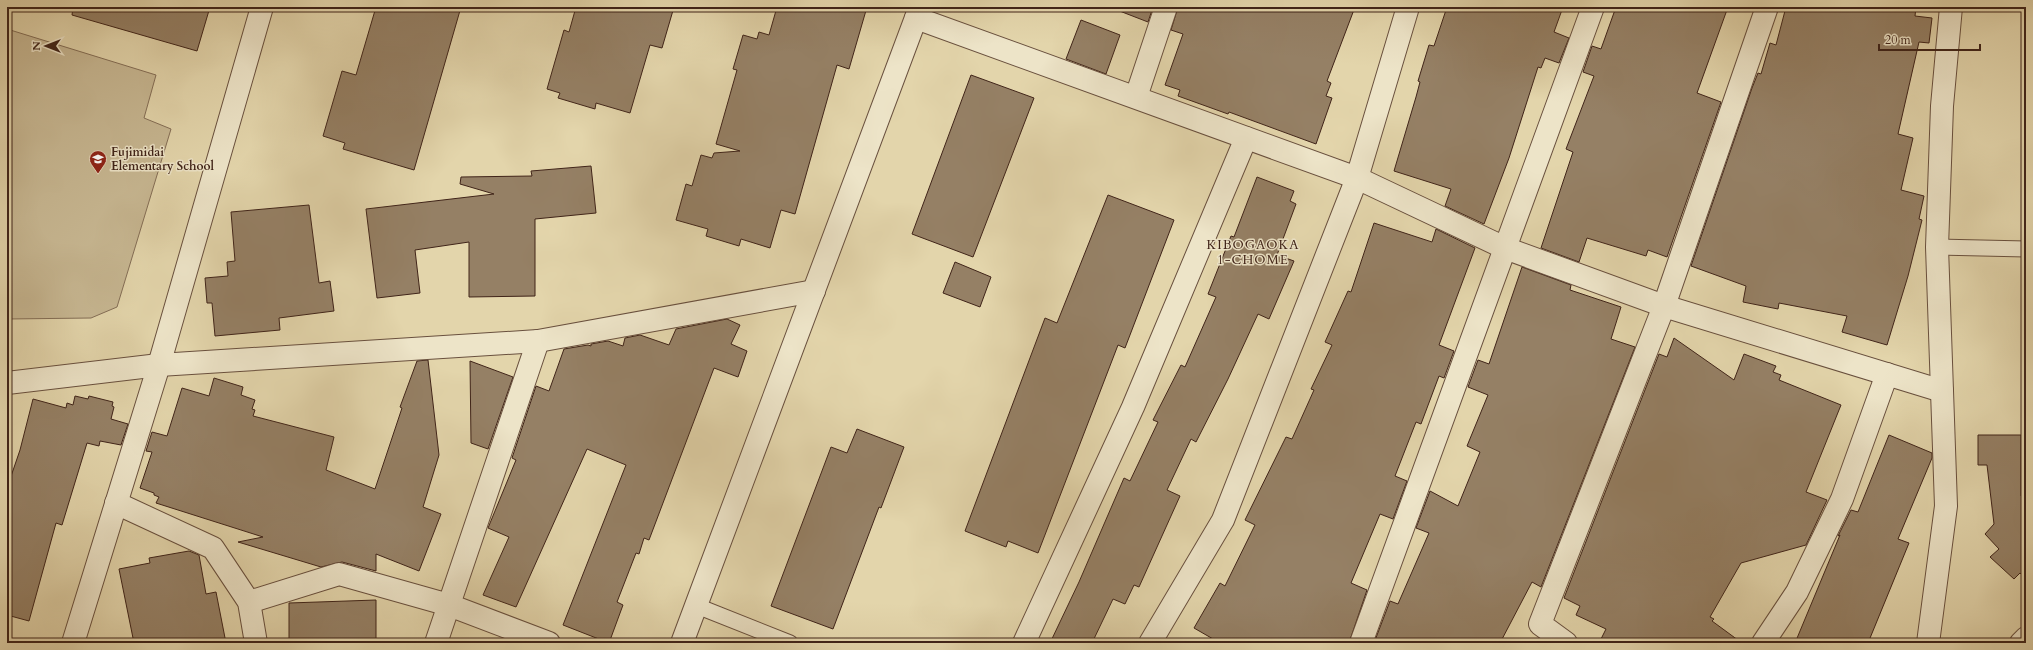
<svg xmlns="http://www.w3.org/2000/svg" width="2033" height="650" viewBox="0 0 2033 650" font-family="Cardo,serif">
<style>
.green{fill:#c7b792;stroke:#846e56}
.building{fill:#958065;stroke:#402419}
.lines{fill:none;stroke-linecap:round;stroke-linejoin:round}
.service-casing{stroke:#69503e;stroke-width:17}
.minor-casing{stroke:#69503e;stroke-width:24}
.tertiary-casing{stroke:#69503e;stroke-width:24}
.service{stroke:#ede4c8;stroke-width:15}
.minor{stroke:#ede4c8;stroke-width:22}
.tertiary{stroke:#ede4c8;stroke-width:22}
.labels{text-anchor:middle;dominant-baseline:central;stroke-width:3;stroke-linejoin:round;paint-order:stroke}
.poi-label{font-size:12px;font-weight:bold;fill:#402419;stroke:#ede4c8;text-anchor:start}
.neighbourhood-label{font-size:13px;letter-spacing:1px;fill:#402419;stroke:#ede4c8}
</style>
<rect width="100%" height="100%" fill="#e3d5ab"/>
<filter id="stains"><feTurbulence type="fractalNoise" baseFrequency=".005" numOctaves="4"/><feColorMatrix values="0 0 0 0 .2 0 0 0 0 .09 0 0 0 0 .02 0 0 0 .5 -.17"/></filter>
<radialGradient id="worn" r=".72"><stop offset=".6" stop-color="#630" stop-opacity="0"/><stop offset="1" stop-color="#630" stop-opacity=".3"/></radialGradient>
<polygon class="green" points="7,29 156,75 144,118 171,129 117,307 91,318 7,319"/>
<g class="building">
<polygon points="73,7 210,7 197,51 72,15"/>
<polygon points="376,7 461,7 414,170 343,149 345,143 323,136 342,71 356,75"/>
<polygon points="576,7 674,7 662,48 650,45 630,113 596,103 595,109 558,98 560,93 547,89 564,30 569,32"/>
<polygon points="777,7 867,7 849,69 837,65 795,214 781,210 770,248 741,239 739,246 706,236 708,229 676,220 686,184 692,186 701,155 712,158 714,153 740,151 716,144 737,70 733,69 743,35 757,39 759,32 769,35"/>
<polygon points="1118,7 1153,7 1148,22 1117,10"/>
<polygon points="1178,7 1355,7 1327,81 1331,83 1326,96 1332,98 1316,144 1229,112 1228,114 1178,96 1180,90 1165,85 1183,34 1171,30"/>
<polygon points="1447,7 1563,7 1554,32 1569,38 1559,63 1545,58 1541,68 1538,67 1509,158 1484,224 1445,206 1451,189 1394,171 1416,97 1420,82 1418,81 1429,45 1434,46"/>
<polygon points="1616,7 1728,7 1697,93 1721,102 1667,257 1648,250 1646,256 1587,238 1579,262 1541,248 1573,152 1566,149 1594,76 1583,72 1592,46 1601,49"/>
<polygon points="1786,7 1916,7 1915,16 1932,18 1929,43 1919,42 1898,134 1913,138 1901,190 1924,196 1919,219 1922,220 1908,276 1887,345 1842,332 1847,316 1779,303 1778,309 1743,302 1746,286 1691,266 1752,88 1758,73 1761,74 1770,43 1776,45"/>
<polygon points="1081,20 1120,35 1106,74 1066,59"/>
<polygon points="971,75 1034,98 973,257 912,234"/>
<polygon points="591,166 596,213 535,219 535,296 469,297 469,242 415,250 420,293 377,298 366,209 494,194 460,184 461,177 532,176 531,171"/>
<polygon points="1257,177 1294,191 1290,201 1296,204 1277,255 1294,261 1269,319 1258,314 1228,379 1196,442 1191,439 1167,490 1180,496 1139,587 1134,585 1125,604 1113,599 1092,643 1050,643 1079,582 1124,478 1130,481 1158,422 1153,420 1181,365 1185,367 1216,297 1208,294 1231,236 1234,237"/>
<polygon points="1108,195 1174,220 1125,348 1118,345 1038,553 1008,541 1006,547 965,531 1045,318 1057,323"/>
<polygon points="309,205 319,283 330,281 334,311 279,318 280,330 215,336 212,303 207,303 205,278 228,276 227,262 235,261 231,212"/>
<polygon points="1374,223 1432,242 1436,229 1475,248 1439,345 1454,351 1444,378 1439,376 1421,424 1416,422 1395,476 1407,481 1393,519 1380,514 1351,583 1367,590 1349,643 1220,643 1194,628 1220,583 1225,586 1255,525 1245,520 1286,437 1292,439 1314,390 1311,389 1332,345 1325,342 1348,291 1351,292"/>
<polygon points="955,262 991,277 980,307 943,293"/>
<polygon points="1522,267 1571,285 1570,290 1621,307 1611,339 1635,347 1541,587 1532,582 1500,643 1374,643 1390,601 1398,604 1429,533 1416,528 1430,491 1458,506 1480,452 1467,446 1488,395 1468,387 1478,360 1489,364"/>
<polygon points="727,319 740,325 731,344 747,351 738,377 714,368 649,540 644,538 639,554 636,553 617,602 623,605 609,643 563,625 626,465 587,449 516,607 483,595 509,537 488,528 516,460 512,458 536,386 549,391 564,349 588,345 591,346 591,344 608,341 623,346 625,338 640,335 669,345 676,329"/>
<polygon points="1674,338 1734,380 1744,354 1776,366 1773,372 1781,375 1779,380 1841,405 1806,492 1827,500 1806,545 1741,563 1710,617 1714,619 1712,621 1742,643 1599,643 1606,629 1576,615 1580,606 1564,598 1659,354 1667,357"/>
<polygon points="428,360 439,455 423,507 441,514 419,571 376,554 376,571 342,562 321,567 238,542 263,537 156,503 159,497 154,495 154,493 140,488 152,452 146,451 152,432 167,436 182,388 209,396 214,378 243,387 241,395 255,400 252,409 255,410 253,416 334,437 326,470 375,489 402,408 400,407 417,361"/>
<polygon points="470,361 513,377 488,449 471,443"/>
<polygon points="75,396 88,399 89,396 113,402 112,406 114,407 111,419 128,424 121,445 100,441 99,446 87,443 62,525 56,523 29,621 7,615 7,488 20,450 33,399 66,408 67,403 73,405"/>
<polygon points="857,429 904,447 881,508 879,507 833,629 771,606 831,447 847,453"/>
<polygon points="1889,435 1932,453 1932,458 1898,539 1909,543 1868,643 1795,643 1840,535 1838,536 1851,510 1858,512"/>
<polygon points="1978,435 2021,435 2021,496 2026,491 2026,579 2020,573 2014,579 1990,557 1999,549 1985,534 1994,524 1987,465 1978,465"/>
<polygon points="189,551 199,555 206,594 216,592 226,643 134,643 119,569 150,563 149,558"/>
<polygon points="376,600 376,643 289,643 289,603"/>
</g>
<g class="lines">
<g class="service-casing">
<g id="service">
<polyline points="1937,247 2026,249"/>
<polyline points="697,606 790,643"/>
</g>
</g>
<g class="minor-casing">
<g id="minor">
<polyline points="916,18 1357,178 1505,248 1664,306 1942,391"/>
<polyline points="1136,97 1166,7"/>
<polyline points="7,383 159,365 538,341 814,291"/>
<polyline points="116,503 213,548 249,602 256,643"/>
<polyline points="249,602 339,574 449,605 549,643"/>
<polyline points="73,643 159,365 262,7"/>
<polyline points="436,643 538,341"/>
<polyline points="1024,643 1133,407 1246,138"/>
<polyline points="1150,643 1223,520 1357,178 1408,7"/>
<polyline points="1361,643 1593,7"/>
<polyline points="1566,643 1540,624 1664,306 1767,7"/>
<polyline points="1763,643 1797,592 1842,499 1887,374"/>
<polyline points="1928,643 1946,506 1937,247 1942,106 1951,7"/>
<polyline points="2021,643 2026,638"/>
</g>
</g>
<g class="tertiary-casing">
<polyline id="tertiary" points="682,643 920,7"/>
</g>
<use href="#service" class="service"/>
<use href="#minor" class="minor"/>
<use href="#tertiary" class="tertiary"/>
</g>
<defs>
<g id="school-pin" transform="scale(0.9)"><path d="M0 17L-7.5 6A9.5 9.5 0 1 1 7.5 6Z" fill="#8f2418" stroke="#ede4c8"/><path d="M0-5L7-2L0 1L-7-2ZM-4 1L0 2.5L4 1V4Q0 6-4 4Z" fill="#fff"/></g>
</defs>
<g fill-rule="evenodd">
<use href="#school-pin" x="98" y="159"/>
</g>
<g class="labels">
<g class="poi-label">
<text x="111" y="152">Fujimidai<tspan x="111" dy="14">Elementary School</tspan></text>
</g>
<g class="neighbourhood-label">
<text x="1253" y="245">KIBOGAOKA<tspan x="1253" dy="15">1-CHOME</tspan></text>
</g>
</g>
<rect width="2033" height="650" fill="none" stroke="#e3d5ab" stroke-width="24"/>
<rect x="8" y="8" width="2017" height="634" fill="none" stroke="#402419" stroke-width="2"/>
<rect x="12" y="12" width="2009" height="626" fill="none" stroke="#402419"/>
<g transform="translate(46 46) rotate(270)" stroke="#ede4c8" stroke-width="3" paint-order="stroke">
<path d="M0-3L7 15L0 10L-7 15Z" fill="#402419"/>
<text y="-6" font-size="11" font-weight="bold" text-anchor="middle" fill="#402419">N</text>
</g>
<path d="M1879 44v6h101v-6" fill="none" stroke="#402419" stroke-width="2"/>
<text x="1885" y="44" font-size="12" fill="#402419" stroke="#ede4c8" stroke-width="3" paint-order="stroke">20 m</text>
<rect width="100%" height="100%" filter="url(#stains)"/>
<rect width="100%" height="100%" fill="url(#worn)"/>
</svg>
